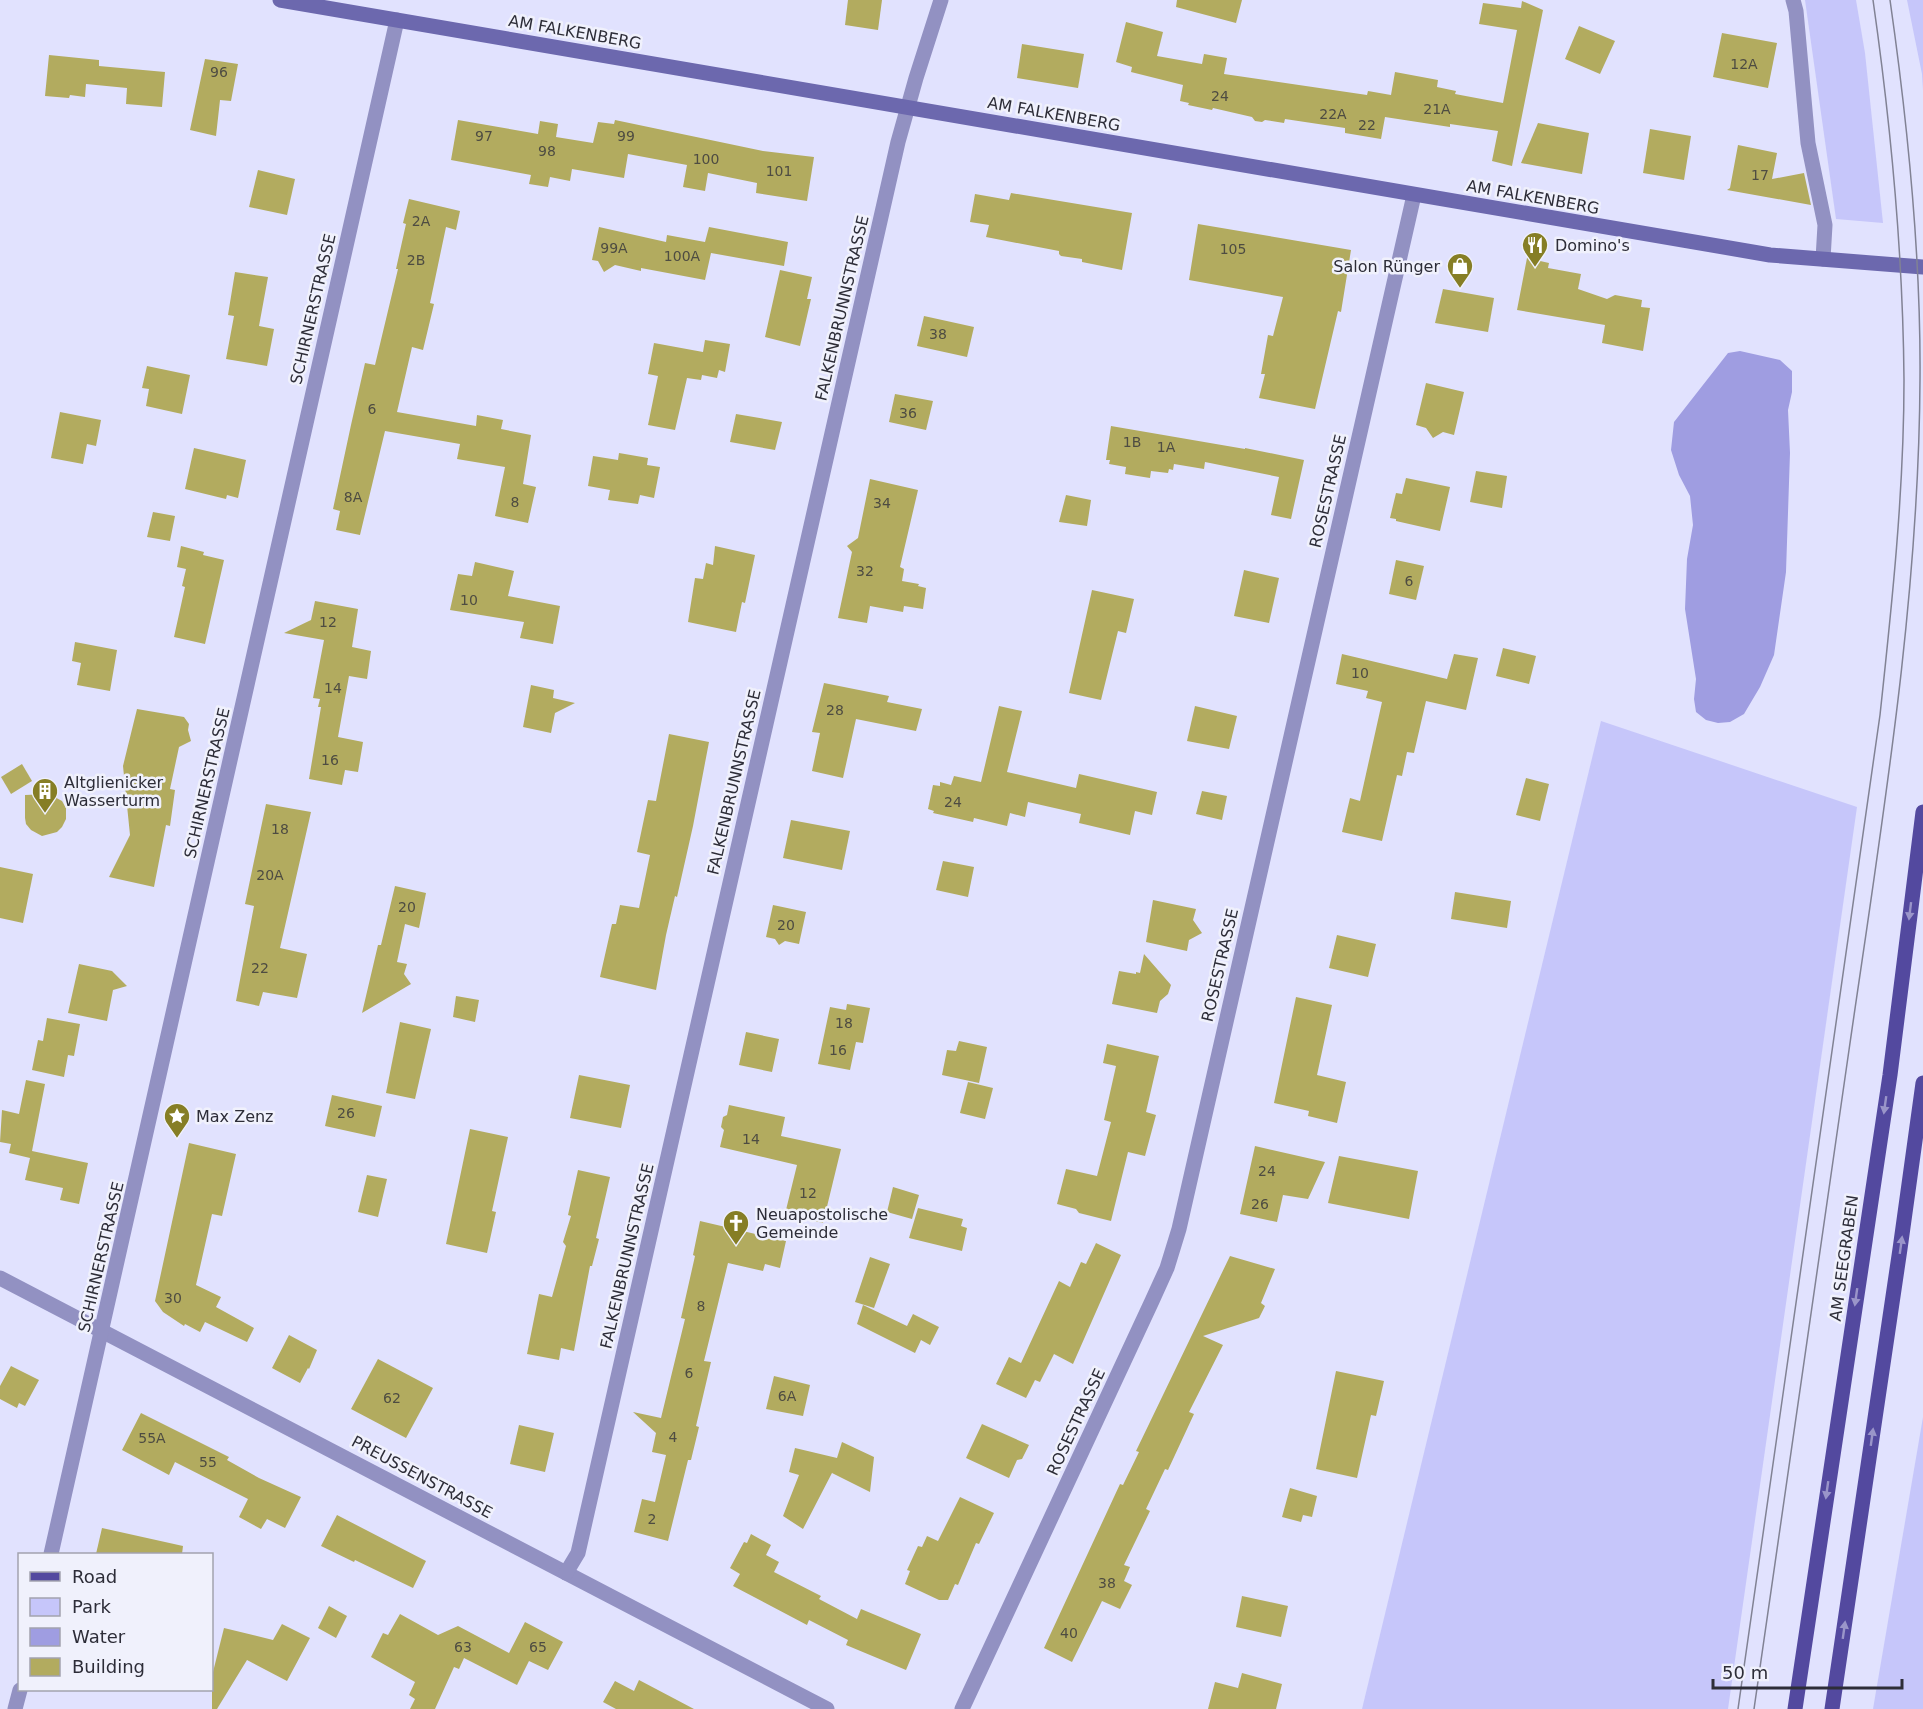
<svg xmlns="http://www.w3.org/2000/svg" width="1923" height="1709" viewBox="0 0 1923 1709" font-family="'DejaVu Sans',sans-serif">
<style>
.green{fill:#c6c6fa}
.water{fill:#9f9de1}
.building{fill:#b2ab5f}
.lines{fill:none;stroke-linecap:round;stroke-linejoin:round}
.street{stroke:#9291c2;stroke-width:15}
.secondary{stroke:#6c68ae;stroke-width:15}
.primary{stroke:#53499f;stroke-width:15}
.tram{stroke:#818294;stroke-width:1.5}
.oneway{fill:#9a95c9}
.labels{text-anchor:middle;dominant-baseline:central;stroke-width:5;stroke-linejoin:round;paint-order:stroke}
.number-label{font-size:14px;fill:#4e4c42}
.street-label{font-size:16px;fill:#2d2d38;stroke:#f0f1fc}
.poi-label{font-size:16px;fill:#2d2d38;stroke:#f0f1fc;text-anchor:start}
</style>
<rect width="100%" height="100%" fill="#e1e2fe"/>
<g class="green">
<polygon points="1805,0 1856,0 1865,53 1883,223 1836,219"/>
<polygon points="1907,0 1923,0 1923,90 1922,74"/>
<polygon points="1601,721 1857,807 1728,1709 1362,1709"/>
<polygon points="1923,1417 1923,1709 1873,1709"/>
</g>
<polygon class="water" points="1740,351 1780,360 1792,371 1792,392 1788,410 1790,453 1786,572 1774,655 1760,687 1744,714 1730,722 1718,723 1706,720 1696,712 1694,699 1696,679 1685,609 1687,559 1693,525 1690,496 1679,475 1671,450 1674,422 1728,353"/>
<g class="building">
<polygon points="848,0 882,0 878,30 845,25"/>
<polygon points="1177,0 1242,0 1236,23 1176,7"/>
<polygon points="1522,1 1543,10 1512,166 1492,161 1498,131 1450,124 1450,127 1385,117 1381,139 1345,133 1345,128 1285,119 1284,123 1265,120 1262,122 1255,121 1252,117 1213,108 1212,110 1188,105 1189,103 1180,101 1183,85 1131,72 1132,67 1116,62 1126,22 1163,32 1157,56 1202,64 1204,54 1227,58 1224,74 1367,95 1368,91 1391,95 1395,72 1438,80 1437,87 1456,91 1455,94 1503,103 1517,30 1479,24 1483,3 1521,8"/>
<polygon points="1579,26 1615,41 1600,74 1565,59"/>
<polygon points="1722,33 1777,43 1768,88 1713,77"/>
<polygon points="1022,44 1084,54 1078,88 1017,78"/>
<polygon points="49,55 99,60 99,66 165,72 162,107 126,104 127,88 86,84 85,97 70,95 69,98 45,96"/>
<polygon points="205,59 238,64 231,101 220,100 216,136 190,130"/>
<polygon points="458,120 538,134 540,121 558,124 556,137 593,143 598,122 614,124 615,120 763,151 814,157 807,201 756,193 757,183 708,173 705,191 683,187 687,165 628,154 624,178 572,169 570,181 550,177 548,187 529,184 531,175 451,160"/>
<polygon points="1538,123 1589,133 1582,174 1521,163"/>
<polygon points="1650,129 1691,136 1684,180 1643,173"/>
<polygon points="1738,145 1777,153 1772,179 1804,173 1811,205 1727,190 1730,188"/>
<polygon points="258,170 295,179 287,215 249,207"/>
<polygon points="1011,193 1132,213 1122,270 1082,262 1082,259 1061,256 1059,254 1059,251 986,237 989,225 970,222 975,194 1009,200"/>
<polygon points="409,199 460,211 456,230 446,227 430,303 434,304 423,350 412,347 397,412 476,426 477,415 503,420 501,429 531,435 523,484 536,487 528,523 495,516 505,467 457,459 460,444 385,431 360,535 336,530 340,511 333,509 351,425 365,363 375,365 398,269 396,269 406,224 403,223"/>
<polygon points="1198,224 1351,250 1341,312 1338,311 1315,409 1259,398 1265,374 1261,374 1268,335 1273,336 1283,297 1189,280"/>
<polygon points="599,227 666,242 667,235 705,242 709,227 788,242 784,266 711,253 705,280 641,268 641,271 615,265 604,272 598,261 592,260"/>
<polygon points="1527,258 1549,263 1548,268 1581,274 1578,289 1607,299 1615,295 1642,300 1641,307 1650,308 1643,351 1602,343 1605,325 1517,310"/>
<polygon points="780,270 812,277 807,299 811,299 800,346 765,337"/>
<polygon points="235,272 268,277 259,326 274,329 267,366 226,359 234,316 228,315"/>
<polygon points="1443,289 1494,298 1488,332 1435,323"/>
<polygon points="924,316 974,327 967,357 917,346"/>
<polygon points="705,340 730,344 725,372 719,370 717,378 702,375 701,380 687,378 675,430 648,425 658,376 648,374 654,343 703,352"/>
<polygon points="147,366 190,375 182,414 146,406 149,389 142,388"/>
<polygon points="1426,383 1464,392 1454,435 1443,432 1433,438 1426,428 1416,425"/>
<polygon points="895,394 933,401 926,430 889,422"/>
<polygon points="60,412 101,420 96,446 87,444 83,464 51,458"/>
<polygon points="736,414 782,422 775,450 730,442"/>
<polygon points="1111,426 1245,449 1245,448 1304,460 1291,519 1271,515 1279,477 1205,462 1204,469 1174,464 1173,470 1169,469 1168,473 1151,471 1150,478 1125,474 1126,467 1109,464 1110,460 1106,460"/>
<polygon points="194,448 246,460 238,498 227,495 226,499 185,489"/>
<polygon points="619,453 648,458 647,465 660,467 654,498 640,495 638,504 608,500 610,490 588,486 593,456 618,460"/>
<polygon points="1476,471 1507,476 1502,508 1470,502"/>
<polygon points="1406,478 1450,487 1440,531 1396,521 1396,519 1390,518 1396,493 1402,494"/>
<polygon points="870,479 918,490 900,567 904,569 902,581 919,584 918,586 926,588 923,609 904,606 903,612 870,606 867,623 838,618 852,552 847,546 858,538"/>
<polygon points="1066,495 1091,500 1087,526 1059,522"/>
<polygon points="153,512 175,516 170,541 147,537"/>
<polygon points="181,546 204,552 203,555 224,560 205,644 174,637 185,587 182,586 186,569 177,567"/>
<polygon points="715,546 755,555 745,603 742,602 736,632 688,622 695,578 703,579 706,563 713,565"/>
<polygon points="1396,560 1424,566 1416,600 1389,594"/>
<polygon points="475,562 514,571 508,596 560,606 553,644 520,638 524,622 450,610 458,574 472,576"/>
<polygon points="1244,570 1279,578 1269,623 1234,616"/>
<polygon points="1092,590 1134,599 1126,633 1118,631 1101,700 1069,693"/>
<polygon points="315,601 358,609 352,647 371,651 367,679 349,676 338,737 363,742 358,772 345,770 342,785 309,779 321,707 318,707 320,699 313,698 324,640 284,633 311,620"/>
<polygon points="75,642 117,650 110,691 77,685 81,663 72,661"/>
<polygon points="1503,648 1536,656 1529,684 1496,676"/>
<polygon points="1342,654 1447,679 1454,654 1478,658 1466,710 1426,701 1414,753 1407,752 1402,776 1397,775 1382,841 1342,832 1350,798 1360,801 1382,702 1366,698 1368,691 1336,684"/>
<polygon points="824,683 889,696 887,702 922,709 916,731 856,719 843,778 812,771 820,733 812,732"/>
<polygon points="531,685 554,690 553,698 575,703 555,713 551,733 523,727"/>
<polygon points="999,706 1022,711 1007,772 1076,788 1079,774 1157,792 1152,815 1135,811 1130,835 1079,823 1081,814 1028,802 1025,817 1010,813 1007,826 974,818 973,822 933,813 934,811 928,809 933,785 940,786 940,782 951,785 954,776 981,782"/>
<polygon points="1195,706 1237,716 1229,749 1187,741"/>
<polygon points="137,709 184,717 189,724 188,730 191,741 179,747 170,789 175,790 170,826 166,825 154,887 109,877 130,835 123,766"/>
<polygon points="669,734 709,742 693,826 677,897 675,896 666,935 656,990 600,977 612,924 616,924 620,905 639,908 650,855 637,852 648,800 656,801"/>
<polygon points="22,764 32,781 11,794 1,777"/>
<polygon points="1526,778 1549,784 1540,821 1516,815"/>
<polygon points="1202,791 1227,796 1222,820 1196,814"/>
<polygon points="49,794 62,801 66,808 66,819 62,827 57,832 42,836 31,830 26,824 25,818 25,795"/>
<polygon points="266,804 311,812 280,948 307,954 297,998 263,992 259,1006 236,1001 254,906 245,904"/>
<polygon points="791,820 850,831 842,870 783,858"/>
<polygon points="943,861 974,867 968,897 936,890"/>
<polygon points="0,867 33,874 23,923 0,918"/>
<polygon points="395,886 426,893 419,928 405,924 397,962 407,964 404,974 411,984 362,1013 378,945 381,945"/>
<polygon points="1455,892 1511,901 1507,928 1451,919"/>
<polygon points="1153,900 1196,909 1193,920 1202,933 1189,940 1187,951 1146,942"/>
<polygon points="773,905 806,912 799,944 785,941 779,945 775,939 766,937"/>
<polygon points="1337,935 1376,944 1368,977 1329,968"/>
<polygon points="1144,954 1171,985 1168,994 1160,1001 1157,1013 1112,1004 1119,971 1136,974 1136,972 1140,973"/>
<polygon points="79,964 112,971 127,986 113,990 107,1021 68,1013"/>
<polygon points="456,996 479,1000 475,1022 453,1017"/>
<polygon points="1296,997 1332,1005 1317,1075 1346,1082 1337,1123 1308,1116 1309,1111 1274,1103"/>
<polygon points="847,1004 870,1008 863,1043 856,1042 850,1070 818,1064 830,1007 846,1010"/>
<polygon points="47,1018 80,1024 74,1056 68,1055 64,1077 32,1070 38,1040 43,1041"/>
<polygon points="400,1022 431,1029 415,1099 386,1093"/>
<polygon points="746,1032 779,1039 772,1072 739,1065"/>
<polygon points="959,1041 987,1047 979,1083 942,1075 947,1050 956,1051"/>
<polygon points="1107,1044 1159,1056 1146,1112 1156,1115 1145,1156 1128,1152 1111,1221 1079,1213 1076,1209 1057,1204 1066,1169 1097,1176 1111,1122 1104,1120 1116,1066 1103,1063"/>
<polygon points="579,1075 630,1085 621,1128 570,1118"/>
<polygon points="26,1080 45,1084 32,1151 88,1163 79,1204 60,1200 63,1188 25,1180 30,1158 9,1153 11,1144 0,1142 2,1110 19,1114"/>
<polygon points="968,1082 993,1088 985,1119 960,1113"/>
<polygon points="332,1095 382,1106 375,1137 325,1126"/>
<polygon points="729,1105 785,1117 781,1136 841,1149 823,1223 785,1214 797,1165 720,1147 724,1130 721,1127 723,1117 727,1115"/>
<polygon points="470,1129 508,1137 492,1211 496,1212 487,1253 446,1244"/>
<polygon points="189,1143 236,1154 222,1216 212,1214 196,1285 221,1297 216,1307 254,1328 247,1342 205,1322 200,1332 185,1324 184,1326 163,1312 155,1301"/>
<polygon points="1255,1146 1325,1162 1308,1199 1283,1195 1277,1222 1240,1214"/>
<polygon points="1339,1156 1418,1171 1409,1219 1328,1203"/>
<polygon points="578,1170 610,1177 596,1238 599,1239 592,1266 590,1266 574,1351 561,1348 559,1360 527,1354 539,1294 552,1297 566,1246 563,1242 571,1216 568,1215"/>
<polygon points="367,1175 387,1179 378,1217 358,1212"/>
<polygon points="893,1187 919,1195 912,1219 887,1212"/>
<polygon points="918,1208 963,1219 961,1226 967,1228 962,1251 909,1238"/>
<polygon points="700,1221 786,1241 780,1268 765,1264 763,1271 728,1263 704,1361 711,1362 696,1426 699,1427 691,1460 688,1460 668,1541 634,1532 642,1499 655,1502 666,1455 652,1452 656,1433 633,1412 661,1418 685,1319 681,1318 695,1256 693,1255"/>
<polygon points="1096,1243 1121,1255 1073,1364 1054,1354 1040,1382 1035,1380 1026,1398 996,1384 1009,1357 1021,1363 1059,1281 1070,1287 1081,1262 1086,1264"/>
<polygon points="1230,1256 1275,1269 1261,1303 1265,1306 1259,1318 1203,1336 1223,1345 1189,1412 1194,1414 1168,1470 1165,1469 1146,1509 1150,1511 1124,1565 1130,1567 1124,1581 1132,1585 1120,1609 1102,1601 1072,1662 1044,1648 1120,1484 1123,1485 1139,1452 1136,1451"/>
<polygon points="870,1257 890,1264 874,1308 855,1302"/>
<polygon points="863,1305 907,1326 913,1314 939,1327 930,1345 921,1340 915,1353 857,1324"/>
<polygon points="289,1335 317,1350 309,1369 308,1368 300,1383 272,1368"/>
<polygon points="378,1359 433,1388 406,1438 351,1409"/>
<polygon points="11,1366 39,1380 25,1406 19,1403 17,1408 0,1399 0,1386"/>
<polygon points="1336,1371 1384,1381 1376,1416 1371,1415 1357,1478 1316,1469"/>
<polygon points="774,1376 810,1385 803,1416 766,1409"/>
<polygon points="141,1413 229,1457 227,1460 259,1478 301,1497 285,1528 267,1519 261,1529 239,1517 248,1499 175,1462 169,1475 122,1450"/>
<polygon points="982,1424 1029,1445 1022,1459 1017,1460 1009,1478 966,1458"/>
<polygon points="519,1425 554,1433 545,1472 510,1464"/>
<polygon points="842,1442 874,1457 870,1492 832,1473 833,1471 803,1529 783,1516 799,1475 789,1472 795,1448 837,1458"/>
<polygon points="1290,1488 1317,1496 1312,1517 1303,1515 1301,1522 1282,1517"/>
<polygon points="960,1497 994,1513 979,1544 976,1543 958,1585 955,1584 948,1600 939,1600 905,1584 910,1571 907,1570 918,1546 922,1547 927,1536 938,1541"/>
<polygon points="337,1515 426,1561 413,1588 355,1560 354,1562 321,1546"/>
<polygon points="102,1528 183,1546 182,1554 96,1554"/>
<polygon points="751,1534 771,1545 766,1555 779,1562 774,1572 821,1596 819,1599 857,1619 861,1609 921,1634 906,1670 846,1645 848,1640 809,1620 807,1625 733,1586 740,1574 730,1568 744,1542 747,1543"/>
<polygon points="1242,1596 1288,1606 1281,1637 1236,1627"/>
<polygon points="329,1606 347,1616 336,1638 318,1628"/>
<polygon points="400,1614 438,1635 458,1626 509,1653 525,1622 563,1642 548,1670 529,1661 517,1685 464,1658 459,1669 454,1667 435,1709 410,1709 415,1699 409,1695 415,1682 371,1657 383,1633 388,1635"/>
<polygon points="282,1624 310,1638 287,1681 247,1660 217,1709 212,1709 212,1676 224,1628 273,1640"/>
<polygon points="1242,1673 1282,1684 1276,1709 1208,1709 1215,1682 1238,1688"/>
<polygon points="639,1680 694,1709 616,1709 603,1702 615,1681 634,1691"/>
</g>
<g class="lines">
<g class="street">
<polyline points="1793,0 1796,11 1808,143 1825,225 1823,259"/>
<polyline points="0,1278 827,1709"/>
<polyline points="51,1554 397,20"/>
<polyline points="566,1573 578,1553 898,142 916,78 941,0"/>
<polyline points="15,1709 20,1690"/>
<polyline points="962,1709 1152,1301 1167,1268 1179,1229 1414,195"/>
</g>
<polyline class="secondary" points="280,0 1770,255 1923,267"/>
<g class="primary">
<polyline points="1795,1709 1890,1075 1923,812"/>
<polyline points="1832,1709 1900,1249 1923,1083"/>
</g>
<g class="tram">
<path d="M1738,1709L1880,715C1892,604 1904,492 1904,380C1903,253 1891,126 1873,0"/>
<path d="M1754,1709C1786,1489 1818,1269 1849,1050C1881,828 1919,604 1920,379C1921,252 1908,126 1890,0"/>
</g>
</g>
<defs><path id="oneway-solid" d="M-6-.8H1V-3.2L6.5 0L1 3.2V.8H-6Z" transform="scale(1.5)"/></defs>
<g class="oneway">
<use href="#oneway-solid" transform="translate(1910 911) rotate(97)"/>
<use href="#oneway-solid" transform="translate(1885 1105) rotate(98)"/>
<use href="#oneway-solid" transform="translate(1901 1245) rotate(-82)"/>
<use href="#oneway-solid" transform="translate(1856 1297) rotate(98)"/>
<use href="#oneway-solid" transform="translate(1872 1437) rotate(-82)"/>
<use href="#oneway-solid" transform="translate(1827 1490) rotate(98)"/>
<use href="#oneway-solid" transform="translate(1844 1630) rotate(-82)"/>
</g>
<defs>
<g id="restaurant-pin" transform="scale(1.35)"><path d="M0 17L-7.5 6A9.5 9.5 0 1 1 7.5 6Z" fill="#867e25" stroke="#f0f1fc"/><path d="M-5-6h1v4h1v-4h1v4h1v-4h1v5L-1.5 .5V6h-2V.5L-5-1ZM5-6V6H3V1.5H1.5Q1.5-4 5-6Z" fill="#fff"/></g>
<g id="shop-pin" transform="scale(1.35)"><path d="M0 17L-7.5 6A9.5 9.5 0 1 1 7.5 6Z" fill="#867e25" stroke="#f0f1fc"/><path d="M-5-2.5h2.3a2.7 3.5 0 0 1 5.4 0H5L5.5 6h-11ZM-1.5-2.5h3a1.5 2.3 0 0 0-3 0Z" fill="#fff"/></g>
<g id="building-pin" transform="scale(1.35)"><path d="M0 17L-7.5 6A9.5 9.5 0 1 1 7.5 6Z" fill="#867e25" stroke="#f0f1fc"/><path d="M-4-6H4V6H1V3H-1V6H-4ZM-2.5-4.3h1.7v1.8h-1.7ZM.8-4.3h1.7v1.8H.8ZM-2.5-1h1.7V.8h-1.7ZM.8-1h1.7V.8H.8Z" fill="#fff"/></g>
<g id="sight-pin" transform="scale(1.35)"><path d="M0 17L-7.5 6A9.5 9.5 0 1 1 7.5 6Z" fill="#867e25" stroke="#f0f1fc"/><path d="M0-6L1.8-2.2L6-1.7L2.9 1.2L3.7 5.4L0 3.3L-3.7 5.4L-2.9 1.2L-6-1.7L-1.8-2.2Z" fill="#fff"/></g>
<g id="church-pin" transform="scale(1.35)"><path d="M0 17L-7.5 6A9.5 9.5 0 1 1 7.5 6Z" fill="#867e25" stroke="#f0f1fc"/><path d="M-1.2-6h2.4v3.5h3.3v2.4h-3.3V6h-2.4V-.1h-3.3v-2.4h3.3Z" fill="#fff"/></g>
</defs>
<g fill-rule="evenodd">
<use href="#restaurant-pin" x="1535" y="245"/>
<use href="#shop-pin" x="1460" y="266"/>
<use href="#building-pin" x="45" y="791"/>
<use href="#sight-pin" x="177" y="1116"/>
<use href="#church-pin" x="736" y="1223"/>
</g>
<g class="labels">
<g class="number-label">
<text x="1744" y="64">12A</text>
<text x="219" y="72">96</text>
<text x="1220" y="96">24</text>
<text x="1437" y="109">21A</text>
<text x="1333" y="114">22A</text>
<text x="1367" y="125">22</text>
<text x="484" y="136">97</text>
<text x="626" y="136">99</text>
<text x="547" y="151">98</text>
<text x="706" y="159">100</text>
<text x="779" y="171">101</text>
<text x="1760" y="175">17</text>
<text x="421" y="221">2A</text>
<text x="614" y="248">99A</text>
<text x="1233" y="249">105</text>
<text x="682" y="256">100A</text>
<text x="416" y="260">2B</text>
<text x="938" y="334">38</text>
<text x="372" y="409">6</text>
<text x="908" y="413">36</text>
<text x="1132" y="442">1B</text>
<text x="1166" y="447">1A</text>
<text x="353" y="497">8A</text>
<text x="515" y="502">8</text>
<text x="882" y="503">34</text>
<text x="865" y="571">32</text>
<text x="1409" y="581">6</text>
<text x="469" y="600">10</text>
<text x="328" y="622">12</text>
<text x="1360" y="673">10</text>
<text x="333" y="688">14</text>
<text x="835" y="710">28</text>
<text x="330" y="760">16</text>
<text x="953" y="802">24</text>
<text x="280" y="829">18</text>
<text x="270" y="875">20A</text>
<text x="407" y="907">20</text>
<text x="786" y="925">20</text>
<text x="260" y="968">22</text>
<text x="844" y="1023">18</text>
<text x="838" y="1050">16</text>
<text x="346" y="1113">26</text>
<text x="751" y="1139">14</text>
<text x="1267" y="1171">24</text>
<text x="808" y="1193">12</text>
<text x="1260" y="1204">26</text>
<text x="173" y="1298">30</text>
<text x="701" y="1306">8</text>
<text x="689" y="1373">6</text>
<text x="787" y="1396">6A</text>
<text x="392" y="1398">62</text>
<text x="673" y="1437">4</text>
<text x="152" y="1438">55A</text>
<text x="208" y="1462">55</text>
<text x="652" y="1519">2</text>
<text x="1107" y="1583">38</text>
<text x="1069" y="1633">40</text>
<text x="463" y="1647">63</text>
<text x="538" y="1647">65</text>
</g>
<g class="street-label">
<text transform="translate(575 32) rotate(10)">AM FALKENBERG</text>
<text transform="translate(1054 114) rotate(10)">AM FALKENBERG</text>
<text transform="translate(1533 197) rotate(10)">AM FALKENBERG</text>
<text transform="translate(842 308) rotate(-77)">FALKENBRUNNSTRASSE</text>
<text transform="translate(313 309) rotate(-77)">SCHIRNERSTRASSE</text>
<text transform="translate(1328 491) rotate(-77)">ROSESTRASSE</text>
<text transform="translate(734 782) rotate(-77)">FALKENBRUNNSTRASSE</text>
<text transform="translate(207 783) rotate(-77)">SCHIRNERSTRASSE</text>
<text transform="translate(1220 965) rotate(-77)">ROSESTRASSE</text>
<text transform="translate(627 1256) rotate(-77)">FALKENBRUNNSTRASSE</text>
<text transform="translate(101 1257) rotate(-77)">SCHIRNERSTRASSE</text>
<text transform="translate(1844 1258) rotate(-82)">AM SEEGRABEN</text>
<text transform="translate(1076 1422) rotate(-65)">ROSESTRASSE</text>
<text transform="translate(422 1477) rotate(28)">PREUSSENSTRASSE</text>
</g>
<g class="poi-label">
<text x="1555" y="245">Domino's</text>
<text x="1440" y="266" text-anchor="end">Salon Rünger</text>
<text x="64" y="782">Altglienicker<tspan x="64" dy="18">Wasserturm</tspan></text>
<text x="196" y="1116">Max Zenz</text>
<text x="756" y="1214">Neuapostolische<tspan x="756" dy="18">Gemeinde</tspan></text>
</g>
</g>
<rect x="18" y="1553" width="195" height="138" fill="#f0f1fc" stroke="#a2a3ae" stroke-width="1.5"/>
<rect x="30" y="1572" width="30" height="9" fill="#53499f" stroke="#a2a3ae" stroke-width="1.5"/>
<text x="72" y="1583" font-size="18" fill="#2d2d38">Road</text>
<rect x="30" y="1598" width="30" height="18" fill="#c6c6fa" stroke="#a2a3ae" stroke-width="1.5"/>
<text x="72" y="1613" font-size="18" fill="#2d2d38">Park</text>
<rect x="30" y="1628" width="30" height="18" fill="#9f9de1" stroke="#a2a3ae" stroke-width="1.5"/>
<text x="72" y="1643" font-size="18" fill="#2d2d38">Water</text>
<rect x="30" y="1658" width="30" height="18" fill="#b2ab5f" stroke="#a2a3ae" stroke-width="1.5"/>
<text x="72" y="1673" font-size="18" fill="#2d2d38">Building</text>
<path d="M1713 1679v9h189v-9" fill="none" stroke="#2d2d38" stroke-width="3"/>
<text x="1722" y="1679" font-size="18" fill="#2d2d38" stroke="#f0f1fc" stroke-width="4.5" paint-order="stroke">50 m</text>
</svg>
